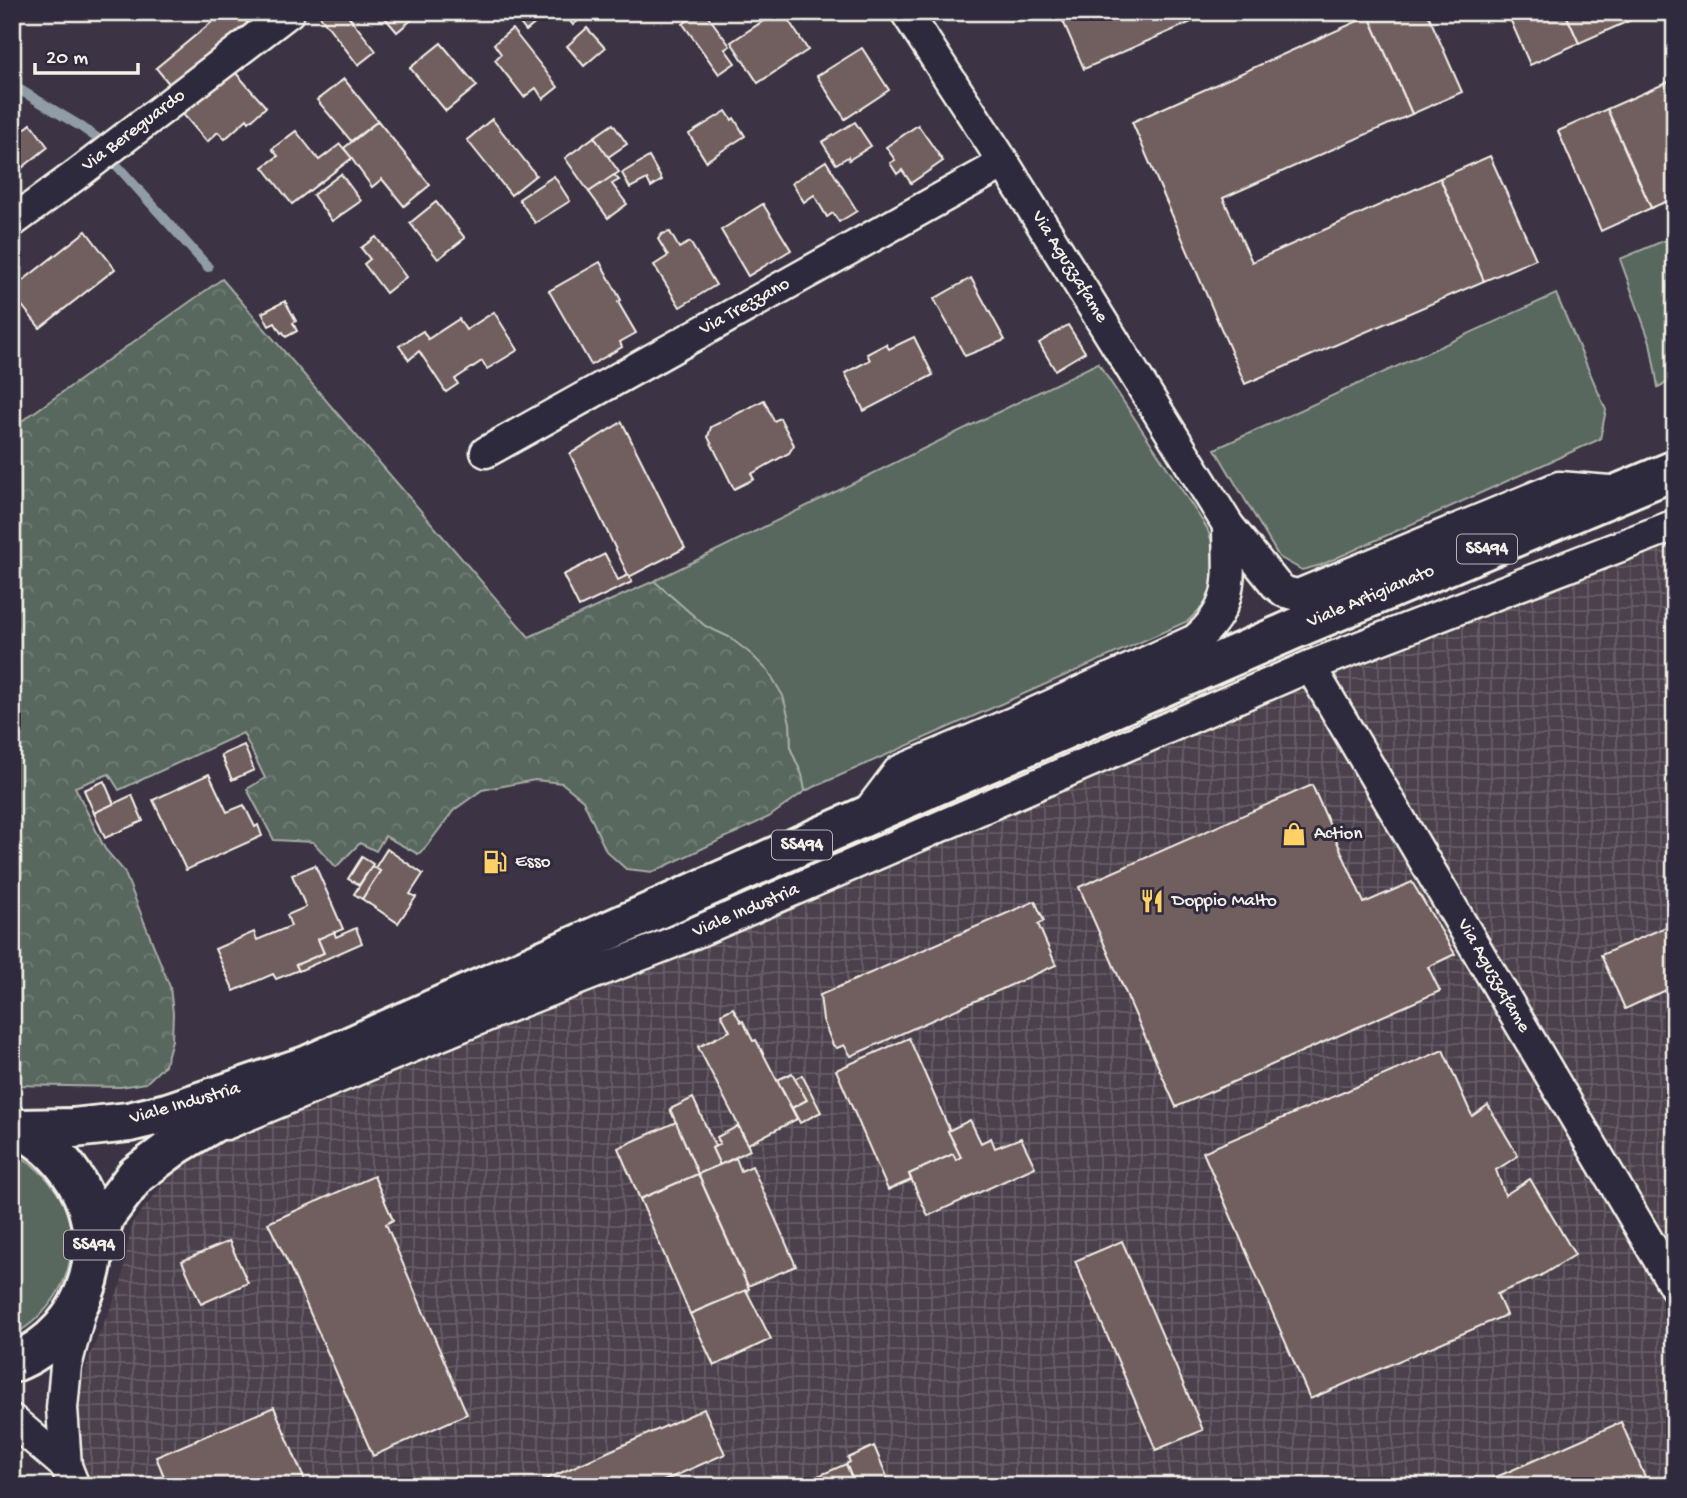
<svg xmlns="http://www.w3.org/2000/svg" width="1687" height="1498" viewBox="0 0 1687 1498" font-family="'Gochi Hand',sans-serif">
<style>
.industrial{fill:url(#industrial-grid)}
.green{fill:#58685f;stroke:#a6aca4;stroke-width:2}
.forest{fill:url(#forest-crowns);stroke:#a6aca4;stroke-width:2}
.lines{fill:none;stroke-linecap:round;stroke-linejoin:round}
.stream{stroke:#909ca6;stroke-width:10}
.building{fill:#715e5e;stroke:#f4f1e8;stroke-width:2}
.minor-casing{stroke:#f4f1e8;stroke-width:35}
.primary-casing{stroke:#f4f1e8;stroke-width:44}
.minor{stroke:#2f2a3d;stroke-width:30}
.primary{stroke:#2f2a3d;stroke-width:38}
.labels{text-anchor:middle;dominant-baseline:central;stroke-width:6;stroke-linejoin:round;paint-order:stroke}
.shield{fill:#2f2a3d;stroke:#b9b5b5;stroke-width:2}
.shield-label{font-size:18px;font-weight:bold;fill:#f4f1e8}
.street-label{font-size:19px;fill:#f4f1e8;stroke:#2f2a3d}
.poi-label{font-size:19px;fill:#f4f1e8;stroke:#2f2a3d;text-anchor:start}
</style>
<defs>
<pattern id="industrial-grid" width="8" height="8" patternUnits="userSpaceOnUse" patternTransform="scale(1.75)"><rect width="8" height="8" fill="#4c414c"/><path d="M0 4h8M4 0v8" fill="none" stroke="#665d66"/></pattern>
<pattern id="forest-crowns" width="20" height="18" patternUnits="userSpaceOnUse" patternTransform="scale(1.75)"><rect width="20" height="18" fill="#58685f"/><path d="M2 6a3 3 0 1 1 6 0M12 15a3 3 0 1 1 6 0" fill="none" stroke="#717e76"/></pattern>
</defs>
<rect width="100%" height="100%" fill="#3c3444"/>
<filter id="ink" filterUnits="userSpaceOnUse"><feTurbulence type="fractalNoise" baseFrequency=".0143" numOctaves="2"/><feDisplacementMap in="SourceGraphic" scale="14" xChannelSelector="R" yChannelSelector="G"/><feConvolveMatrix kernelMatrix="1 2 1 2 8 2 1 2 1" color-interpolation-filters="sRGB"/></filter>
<g filter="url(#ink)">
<polygon class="industrial" points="1675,538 1675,1486 93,1486 73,1441 76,1402 89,1357 121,1284 132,1223 186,1156 1293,683"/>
<g class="green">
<polygon points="1675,236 1675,379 1658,387 1650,342 1620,259"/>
<polygon points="1556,294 1606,410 1600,439 1321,565 1302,570 1279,557 1215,449"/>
<polygon points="1098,363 1207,528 1214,548 1215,575 1208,601 1188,621 805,791 802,775 791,750 790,723 729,637 705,626 654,581"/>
<path d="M12,1152C93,1194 90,1293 12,1336Z"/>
</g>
<polygon class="forest" points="222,279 529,637 654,581 705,626 729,637 751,654 769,672 783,696 790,723 791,750 802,775 805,791 769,817 653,872 626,869 606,851 583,800 562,783 535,780 482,790 454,810 425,848 418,854 385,836 376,851 360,843 336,867 313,842 274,840 247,789 265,778 243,733 119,790 109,774 75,787 105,849 124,871 170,987 173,1013 172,1040 165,1065 146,1083 120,1087 12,1085 12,428"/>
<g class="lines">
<g class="stream">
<polyline points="12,85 80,126 100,140"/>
<polyline points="112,160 208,267"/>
</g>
</g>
<g class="building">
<polygon points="224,12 239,12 249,25 171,86 156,68"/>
<polygon points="317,12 345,12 376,51 358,65"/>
<polygon points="380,12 413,12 416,16 397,32"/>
<polygon points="456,12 479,12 480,13 471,20"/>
<polygon points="492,12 506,12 497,19"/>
<polygon points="511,12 531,12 538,21 526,31"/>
<polygon points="563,12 588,12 573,25"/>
<polygon points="699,12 705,12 730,46 725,49 735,63 719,74 683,24"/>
<polygon points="777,12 783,12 808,50 758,83 731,42"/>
<polygon points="1059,12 1214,12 1084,69"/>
<polygon points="1377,12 1427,12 1462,92 1412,114 1369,16"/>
<polygon points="1507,12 1565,12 1579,43 1530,65"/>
<polygon points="1565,12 1649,12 1579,43"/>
<polygon points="1369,16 1412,114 1223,198 1252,262 1440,178 1484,281 1245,384 1132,122"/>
<polygon points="587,28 605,48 584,66 567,46"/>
<polygon points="512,29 558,87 543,99 536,88 524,97 495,60 501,54 494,44"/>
<polygon points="441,43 477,86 446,111 410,68"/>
<polygon points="862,48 889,90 845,119 817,76"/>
<polygon points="235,72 266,107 249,122 247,119 225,139 218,132 207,142 183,114 216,85 218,86"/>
<polygon points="344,79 378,121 351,141 317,100"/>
<polygon points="1675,79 1675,198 1651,208 1607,109"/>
<polygon points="1607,109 1651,208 1601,231 1558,131"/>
<polygon points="726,111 732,120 734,118 745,136 706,161 689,134"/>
<polygon points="492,119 536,175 511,195 467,140"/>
<polygon points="12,120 22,131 31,124 48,147 12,176"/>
<polygon points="378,121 430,185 404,206 382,179 372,187 344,148"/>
<polygon points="855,122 871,146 849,160 848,157 836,164 822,142"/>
<polygon points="613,124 627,144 608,157 594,137"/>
<polygon points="918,125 943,161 911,183 902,170 897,174 890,163 895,160 886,147"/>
<polygon points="296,131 319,160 340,144 352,158 292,204 263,167 278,156 272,149"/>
<polygon points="594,137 619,172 589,192 565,158"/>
<polygon points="1490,156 1536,259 1484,281 1440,178"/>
<polygon points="649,157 662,180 651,187 647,179 630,188 622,173"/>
<polygon points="826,161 857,211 839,222 833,213 827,217 814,195 804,202 792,183"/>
<polygon points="341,174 361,201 332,221 313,195"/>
<polygon points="614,175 619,180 612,184 627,204 608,218 589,192"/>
<polygon points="554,176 570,201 535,223 519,199"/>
<polygon points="436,202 465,238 438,259 410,223"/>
<polygon points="763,204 791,250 748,276 721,230"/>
<polygon points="86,231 115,269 40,328 12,293 12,289"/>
<polygon points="670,232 679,248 690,242 716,285 680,307 654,265 668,256 658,239 662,234"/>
<polygon points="376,237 406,277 386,293 364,264 370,259 361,248"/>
<polygon points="600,262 621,300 618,302 636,333 620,342 622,347 591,365 549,291"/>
<polygon points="971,278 1005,340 965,356 934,299"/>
<polygon points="285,301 296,321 293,323 297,331 286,337 283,332 281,333 275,323 269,326 262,313"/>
<polygon points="494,312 518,350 487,369 482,361 455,379 458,384 446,392 419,351 409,360 399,346 423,331 428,339 459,319 466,330"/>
<polygon points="1068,325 1085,352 1055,370 1039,343"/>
<polygon points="914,337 933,375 864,411 845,373 870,360 867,354 886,344 889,349"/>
<polygon points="764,400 774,421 780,418 794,445 789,453 751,474 754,479 734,489 708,437 711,427"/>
<polygon points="622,422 685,548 629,577 570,454"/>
<polygon points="605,554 618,580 628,575 632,582 579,607 563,575"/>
<polygon points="244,745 254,770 232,780 221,755"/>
<polygon points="209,774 227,812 244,805 255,827 258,825 262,836 186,870 153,800"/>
<polygon points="104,781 114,804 94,813 84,790"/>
<polygon points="1312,785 1364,903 1412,882 1455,954 1428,967 1440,991 1176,1107 1079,887"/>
<polygon points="132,795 143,821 105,838 94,813"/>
<polygon points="387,849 423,874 410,894 416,897 398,923 362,899 380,871 375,868"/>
<polygon points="362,857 373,864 359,885 348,879"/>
<polygon points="315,865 343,929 318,939 324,953 296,965 299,970 276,979 273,974 234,991 215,949 254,932 257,940 291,926 287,915 306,907 292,875"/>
<polygon points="372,866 380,871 362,899 354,894"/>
<polygon points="1035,901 1044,921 1038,924 1056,965 851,1056 844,1045 837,1048 833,1045 823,1020 820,995"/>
<polygon points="1675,923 1675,986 1625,1009 1601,955"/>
<polygon points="356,928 362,943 299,971 296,965 324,953 318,939 334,932 336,937"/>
<polygon points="733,1008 741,1022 743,1021 753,1041 756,1040 797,1119 748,1144 698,1047 730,1031 721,1014"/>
<polygon points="909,1038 950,1131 948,1131 961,1157 956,1160 953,1154 909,1174 911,1180 888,1190 836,1070"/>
<polygon points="1443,1050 1472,1116 1488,1105 1518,1156 1496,1170 1505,1195 1530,1179 1575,1255 1540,1276 1497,1294 1506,1315 1310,1399 1203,1152"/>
<polygon points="792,1073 807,1100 792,1108 777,1080"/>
<polygon points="802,1075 821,1112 800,1123 792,1108 807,1100 795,1079"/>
<polygon points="693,1098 715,1146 712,1148 720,1165 698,1174 670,1109"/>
<polygon points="970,1120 981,1143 991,1138 995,1148 1021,1138 1035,1167 928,1216 909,1174 953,1154 956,1160 961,1157 948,1131"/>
<polygon points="676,1122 698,1174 640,1199 618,1148"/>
<polygon points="738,1126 750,1150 720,1165 712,1148 720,1144 717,1137"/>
<polygon points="736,1158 741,1171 752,1166 796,1266 748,1286 698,1174"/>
<polygon points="698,1174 749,1289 690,1314 640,1199"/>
<polygon points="374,1176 393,1220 386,1224 467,1414 373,1456 289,1265 268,1223"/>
<polygon points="229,1241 248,1283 201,1304 182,1261"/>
<polygon points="1122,1241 1203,1430 1156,1450 1075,1261"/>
<polygon points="746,1290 771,1339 714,1366 690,1314"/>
<polygon points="274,1407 307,1486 168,1486 156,1457"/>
<polygon points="704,1409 725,1454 652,1486 531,1486"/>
<polygon points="1621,1422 1649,1486 1476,1486"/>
<polygon points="874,1446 891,1486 855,1486 846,1464 850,1462 848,1458"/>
<polygon points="846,1464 855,1486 795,1486"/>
</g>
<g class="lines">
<g class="minor-casing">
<g id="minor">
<polyline points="906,12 1004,163 1228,525 1276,585 1285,592 1298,595 1559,487 1622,492"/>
<polyline points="12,222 80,172 289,12"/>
<polyline points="486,452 1004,163"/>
<polyline points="1310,666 1675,1287"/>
<path d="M864,817L899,771L1019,720L1195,640C1237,605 1228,574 1228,525"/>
<polyline points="226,1124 520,1002 669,944 1310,666 1675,525"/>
<polyline points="12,1420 66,1466"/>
<polyline points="74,1486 66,1466 62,1408 66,1366 81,1308"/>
</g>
</g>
<g class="primary-casing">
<g id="primary">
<path d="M12,1126C34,1134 53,1150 67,1168C118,1235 92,1332 12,1363"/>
<polyline points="20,1129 73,1128 129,1122 167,1113 306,1066 864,817 1299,627 1675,470"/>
<polyline points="94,1250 105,1216 136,1175 176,1145 244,1104"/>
</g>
</g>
<use href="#minor" class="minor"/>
<use href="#primary" class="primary"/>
</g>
</g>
<defs>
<g id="shop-bare" transform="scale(1.89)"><path d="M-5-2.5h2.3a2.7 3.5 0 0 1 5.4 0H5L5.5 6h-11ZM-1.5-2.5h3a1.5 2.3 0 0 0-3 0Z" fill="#ffd166" stroke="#2f2a3d" stroke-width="2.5" paint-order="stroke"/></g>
<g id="fuel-bare" transform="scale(1.89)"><path d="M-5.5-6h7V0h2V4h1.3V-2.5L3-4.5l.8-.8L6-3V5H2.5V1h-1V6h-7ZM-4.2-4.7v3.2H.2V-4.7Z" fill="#ffd166" stroke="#2f2a3d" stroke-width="2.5" paint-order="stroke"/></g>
<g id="restaurant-bare" transform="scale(1.89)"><path d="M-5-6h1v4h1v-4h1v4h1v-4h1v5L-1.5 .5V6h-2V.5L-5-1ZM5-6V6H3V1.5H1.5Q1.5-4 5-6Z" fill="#ffd166" stroke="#2f2a3d" stroke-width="2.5" paint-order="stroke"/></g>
</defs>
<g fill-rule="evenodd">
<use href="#shop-bare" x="1294" y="834"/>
<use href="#fuel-bare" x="495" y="862"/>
<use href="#restaurant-bare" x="1152" y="901"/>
</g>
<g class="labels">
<g class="shield">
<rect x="1457" y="534.5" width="60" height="29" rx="5"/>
<rect x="772" y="830.5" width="60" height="29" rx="5"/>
<rect x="64" y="1230.5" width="60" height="29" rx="5"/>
</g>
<g class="shield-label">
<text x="1487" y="549">SS494</text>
<text x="802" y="845">SS494</text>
<text x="94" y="1245">SS494</text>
</g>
<g class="street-label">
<text transform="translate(134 131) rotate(-37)">Via Bereguardo</text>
<text transform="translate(1069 267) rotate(58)">Via Aguzzafame</text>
<text transform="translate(745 307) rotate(-29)">Via Trezzano</text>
<text transform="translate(1371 597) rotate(-23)">Viale Artigianato</text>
<text transform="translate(746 911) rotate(-23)">Viale Industria</text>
<text transform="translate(1493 976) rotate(60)">Via Aguzzafame</text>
<text transform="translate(185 1104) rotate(-16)">Viale Industria</text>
</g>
<g class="poi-label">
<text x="1314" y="834">Action</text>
<text x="515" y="862">Esso</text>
<text x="1172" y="901">Doppio Malto</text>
</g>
</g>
<rect width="1687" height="1498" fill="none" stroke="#2f2a3d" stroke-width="42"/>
<rect x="21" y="21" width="1645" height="1456" fill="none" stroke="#f4f1e8" stroke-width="2.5" filter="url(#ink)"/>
<path d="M35 63v10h103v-10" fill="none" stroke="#f4f1e8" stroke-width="3.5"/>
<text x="46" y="63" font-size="21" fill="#f4f1e8" stroke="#2f2a3d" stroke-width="5" paint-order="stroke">20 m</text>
</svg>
